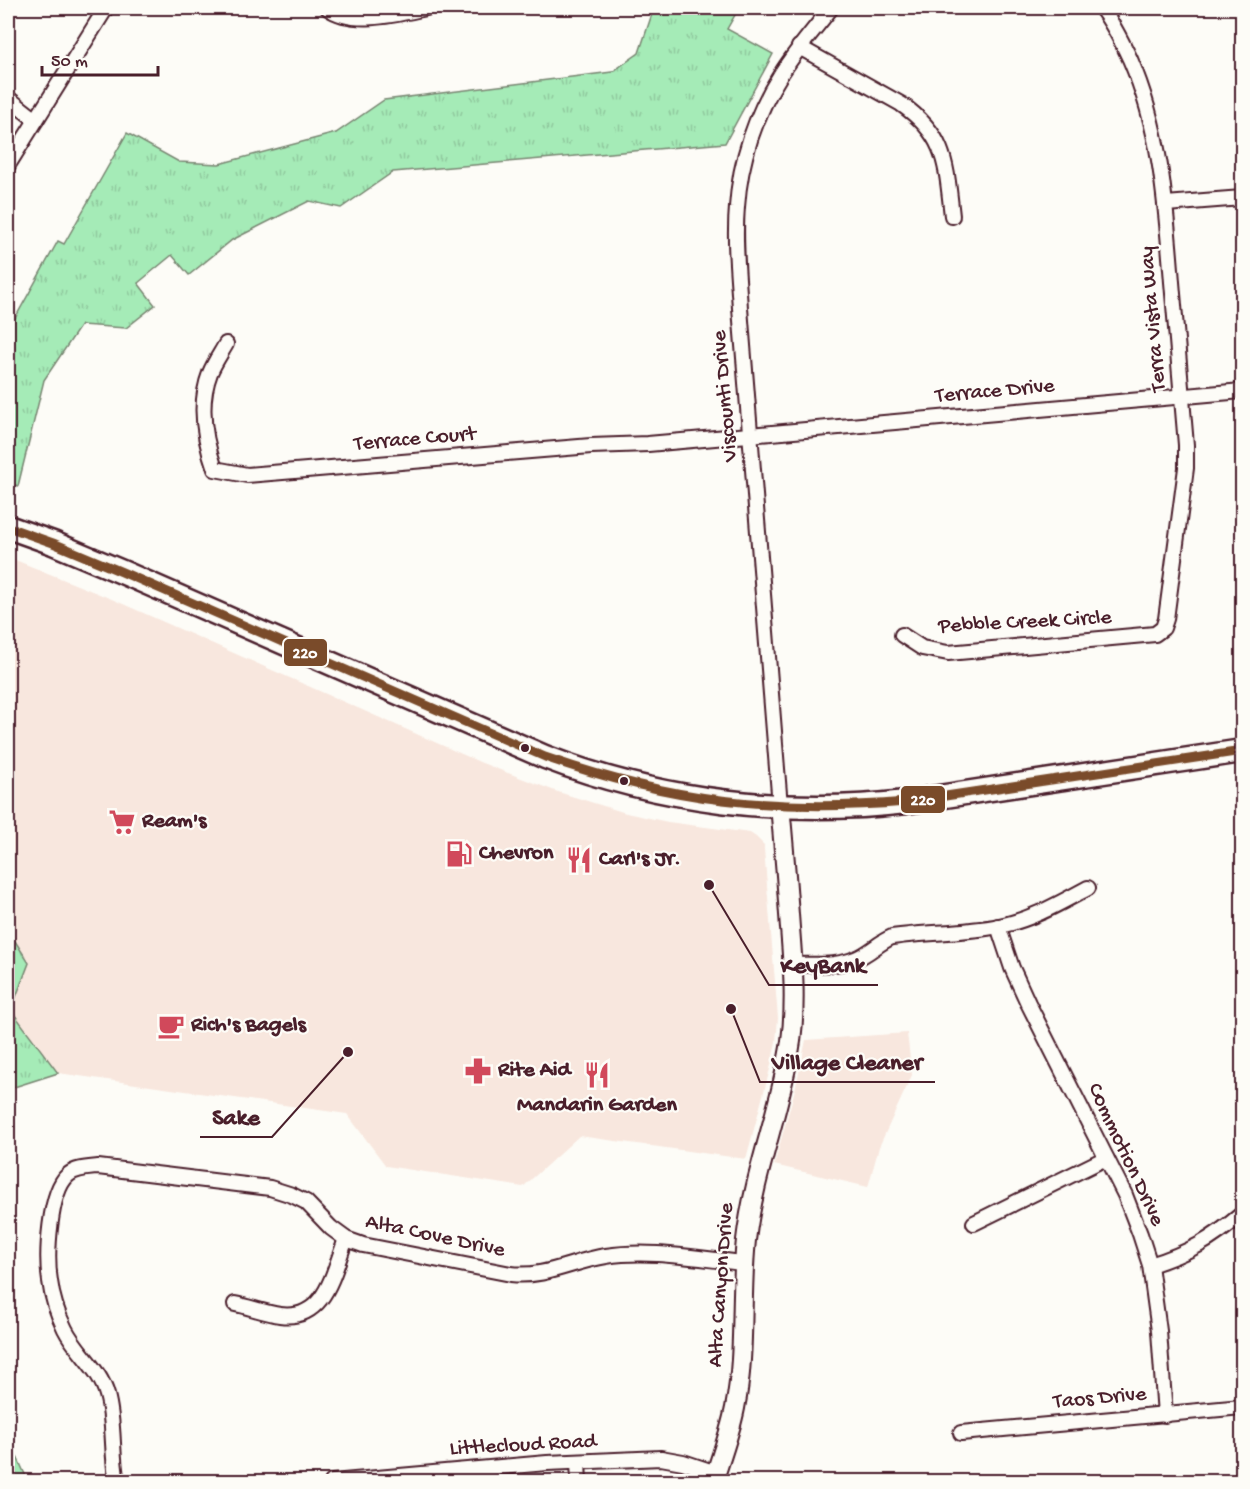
<svg xmlns="http://www.w3.org/2000/svg" width="1250" height="1489" viewBox="0 0 1250 1489" font-family="'Gochi Hand',sans-serif">
<style>
.built{fill:#f8e7de}
.grass{fill:url(#grass-tufts);stroke:#788571;stroke-width:1.5}
.lines{fill:none;stroke-linecap:round;stroke-linejoin:round}
.minor-casing{stroke:#4a1f2b;stroke-width:18}
.tertiary-casing{stroke:#4a1f2b;stroke-width:22}
.primary-casing{stroke:#4a1f2b;stroke-width:27}
.minor{stroke:#fdfcf7;stroke-width:14}
.tertiary{stroke:#fdfcf7;stroke-width:18}
.primary{stroke:#fdfcf7;stroke-width:22}
.bus-1-casing{stroke:#fdfcf7;stroke-width:14}
.bus-1{stroke:#7a4b2a;stroke-width:9}
.bus-dot{fill:#4a1f2b;stroke:#fdfcf7;stroke-width:2}
.labels{text-anchor:middle;dominant-baseline:central;stroke-width:4.5;stroke-linejoin:round;paint-order:stroke}
.street-label{font-size:22px;fill:#4a1f2b;stroke:#fdfcf7}
.poi-label{font-size:22px;font-weight:bold;fill:#4a1f2b;stroke:#fdfcf7;text-anchor:start}
.leader{fill:none;stroke:#4a1f2b;stroke-width:2}
.callout-dot{fill:#4a1f2b;stroke:#fdfcf7;stroke-width:2}
.callout-label{font-size:24px;text-anchor:middle;font-weight:bold;fill:#4a1f2b;stroke:#fdfcf7;stroke-width:4.5;stroke-linejoin:round;paint-order:stroke}
.line-badge{stroke:#fdfcf7;stroke-width:2}
.badge-label{font-size:16px;text-anchor:middle;font-weight:bold;fill:#fff}
</style>
<defs>
<pattern id="grass-tufts" width="24" height="20" patternUnits="userSpaceOnUse" patternTransform="scale(1.5)"><rect width="24" height="20" fill="#a5ebb7"/><path d="M3 7l-1-3M5 7V3M7 7l1-3M15 17l-1-3M17 17v-4M19 17l1-3" fill="none" stroke="#90c99e"/></pattern>
</defs>
<rect width="100%" height="100%" fill="#fdfcf7"/>
<filter id="ink" filterUnits="userSpaceOnUse"><feTurbulence type="fractalNoise" baseFrequency=".0167" numOctaves="2"/><feDisplacementMap in="SourceGraphic" scale="12" xChannelSelector="R" yChannelSelector="G"/><feConvolveMatrix kernelMatrix="1 2 1 2 8 2 1 2 1" color-interpolation-filters="sRGB"/></filter>
<g filter="url(#ink)">
<g class="built">
<polygon points="8,557 114,600 482,763 555,791 626,813 668,822 750,833 756,837 764,845 764,849 778,1018 776,1042 770,1069 746,1159 579,1136 523,1187 386,1166 347,1114 58,1073 11,1010 29,963 8,930"/>
<polygon points="907,1033 912,1075 879,1147 868,1187 774,1165 796,1086 806,1040"/>
</g>
<g class="grass">
<polygon points="654,8 739,8 727,29 773,54 725,143 393,172 341,208 309,201 232,240 189,275 172,255 138,283 155,305 126,328 81,325 44,380 18,486 8,483 8,331 58,241 64,244 127,133 179,162 219,164 336,133 384,100 612,72 639,53"/>
<polygon points="8,930 29,963 11,1010 58,1073 8,1089"/>
<polygon points="8,1437 28,1481 8,1481"/>
</g>
<g class="lines">
<g class="minor-casing">
<g id="minor">
<path d="M328,8C353,26 398,14 426,8"/>
<path d="M799,47L901,104C947,136 946,165 952,216"/>
<polyline points="8,98 36,120"/>
<polyline points="8,165 106,8"/>
<polyline points="1166,204 1242,198"/>
<path d="M226,344C221,353 214,363 210,373C198,404 204,438 215,469L247,475L591,446L648,444L1242,391"/>
<path d="M902,635L922,648L948,653L1155,634L1163,628L1166,619L1186,468V445C1181,391 1177,336 1172,282C1166,205 1161,130 1130,59C1122,42 1113,23 1101,8"/>
<path d="M780,806L740,308C738,275 734,241 737,207C740,160 756,113 781,74C796,50 814,30 831,8"/>
<polyline points="998,926 1012,968 1028,1003 1125,1195 1140,1234 1150,1265 1159,1331 1165,1415"/>
<path d="M793,965C812,964 837,967 855,959C869,954 878,943 892,937C927,932 964,933 999,926C1031,920 1060,903 1088,888"/>
<polyline points="974,1223 1106,1158"/>
<path d="M1150,1265C1189,1253 1211,1240 1242,1214"/>
<path d="M235,1304C250,1307 265,1313 280,1315C326,1321 333,1272 346,1239"/>
<polyline points="961,1433 1242,1407"/>
<polyline points="578,1462 579,1482"/>
<path d="M117,1482C111,1453 115,1423 107,1395C100,1369 77,1353 65,1329C58,1315 52,1298 50,1281C46,1256 49,1192 68,1175C76,1168 88,1168 98,1167L270,1188L292,1195L306,1202L331,1228L346,1239L363,1245L511,1274C545,1278 573,1261 606,1256C651,1249 699,1259 744,1263"/>
<polyline points="332,1482 547,1463 661,1458 683,1462 716,1473"/>
</g>
</g>
<g class="tertiary-casing">
<path id="tertiary" d="M713,1482C721,1457 730,1433 735,1408C746,1353 740,1296 746,1240C754,1172 781,1109 791,1041C796,1004 793,965 790,928C787,887 784,847 780,806"/>
</g>
<g class="primary-casing">
<path id="primary" d="M8,527L53,543L122,572L545,757C659,801 785,816 906,802L1242,751"/>
</g>
<use href="#minor" class="minor"/>
<use href="#tertiary" class="tertiary"/>
<use href="#primary" class="primary"/>
<g class="bus-1-casing">
<path id="bus-1" d="M8,527L53,543L122,572L545,757C670,801 774,813 906,802L1242,751"/>
</g>
<use href="#bus-1" class="bus-1"/>
</g>
</g>
<defs>
<g id="supermarket-bare" transform="scale(2.07)"><path d="M-6-5.5h2.5l.6 2H6L4.5 2H-2.5L-4.4-4H-6ZM-1.5 3.2a1.3 1.3 0 1 0 .1 0ZM3 3.2a1.3 1.3 0 1 0 .1 0Z" fill="#d1495b" stroke="#fdfcf7" stroke-width="2.5" paint-order="stroke"/></g>
<g id="fuel-bare" transform="scale(2.07)"><path d="M-5.5-6h7V0h2V4h1.3V-2.5L3-4.5l.8-.8L6-3V5H2.5V1h-1V6h-7ZM-4.2-4.7v3.2H.2V-4.7Z" fill="#d1495b" stroke="#fdfcf7" stroke-width="2.5" paint-order="stroke"/></g>
<g id="restaurant-bare" transform="scale(2.07)"><path d="M-5-6h1v4h1v-4h1v4h1v-4h1v5L-1.5 .5V6h-2V.5L-5-1ZM5-6V6H3V1.5H1.5Q1.5-4 5-6Z" fill="#d1495b" stroke="#fdfcf7" stroke-width="2.5" paint-order="stroke"/></g>
<g id="cafe-bare" transform="scale(2.07)"><path d="M-5.5-4.5H6V0H3Q3 3.5 0 3.5H-2.5Q-5.5 3.5-5.5 0ZM3-3.2v2h1.7v-2ZM-6 4.5H4V6H-6Z" fill="#d1495b" stroke="#fdfcf7" stroke-width="2.5" paint-order="stroke"/></g>
<g id="pharmacy-bare" transform="scale(2.07)"><path d="M-2-6h4v4h4v4h-4v4h-4v-4h-4v-4h4Z" fill="#d1495b" stroke="#fdfcf7" stroke-width="2.5" paint-order="stroke"/></g>
</defs>
<g fill-rule="evenodd">
<use href="#supermarket-bare" x="122" y="822"/>
<use href="#fuel-bare" x="459" y="854"/>
<use href="#restaurant-bare" x="579" y="860"/>
<use href="#cafe-bare" x="171" y="1026"/>
<use href="#pharmacy-bare" x="478" y="1071"/>
<use href="#restaurant-bare" x="597" y="1075"/>
</g>
<g class="bus-dot">
<circle cx="525" cy="748" r="5"/>
<circle cx="624" cy="781" r="5"/>
</g>
<g class="labels">
<g class="street-label">
<text transform="translate(1154 319) rotate(-95)">Terra Vista Way</text>
<text transform="translate(995 392) rotate(-5)">Terrace Drive</text>
<text transform="translate(726 396) rotate(-95)">Viscounti Drive</text>
<text transform="translate(415 440) rotate(-5)">Terrace Court</text>
<text transform="translate(1025 623) rotate(-3)">Pebble Creek Circle</text>
<text transform="translate(1125 1155) rotate(65)">Commotion Drive</text>
<text transform="translate(435 1237) rotate(12)">Alta Cove Drive</text>
<text transform="translate(722 1285) rotate(-86)">Alta Canyon Drive</text>
<text transform="translate(1100 1399) rotate(-5)">Taos Drive</text>
<text transform="translate(523 1446) rotate(-3)">Littlecloud Road</text>
</g>
<g class="poi-label">
<text x="142" y="822">Ream's</text>
<text x="479" y="854">Chevron</text>
<text x="599" y="860">Carl's Jr.</text>
<text x="191" y="1026">Rich's Bagels</text>
<text x="498" y="1071">Rite Aid</text>
<text x="597" y="1106" text-anchor="middle">Mandarin Garden</text>
</g>
</g>
<path class="leader" d="M709 885L769 985H878M731 1009L760 1082H935M348 1052L272 1137H200"/>
<g class="callout-dot">
<circle cx="709" cy="885" r="6"/>
<circle cx="731" cy="1009" r="6"/>
<circle cx="348" cy="1052" r="6"/>
</g>
<g class="callout-label">
<text x="823" y="972">KeyBank</text>
<text x="847" y="1069">Village Cleaner</text>
<text x="236" y="1124">Sake</text>
</g>
<g class="line-badge">
<rect x="283" y="638" width="45" height="29" rx="6" fill="#7a4b2a"/>
<rect x="900" y="785" width="46" height="29" rx="6" fill="#7a4b2a"/>
</g>
<g class="badge-label">
<text x="305" y="658">220</text>
<text x="923" y="805">220</text>
</g>
<rect width="1250" height="1489" fill="none" stroke="#fdfcf7" stroke-width="30"/>
<rect x="15" y="15" width="1220" height="1459" fill="none" stroke="#4a1f2b" stroke-width="2" filter="url(#ink)"/>
<path d="M42 66v9h116v-9" fill="none" stroke="#4a1f2b" stroke-width="3"/>
<text x="51" y="66" font-size="18" fill="#4a1f2b" stroke="#fdfcf7" stroke-width="4.5" paint-order="stroke">50 m</text>
</svg>
